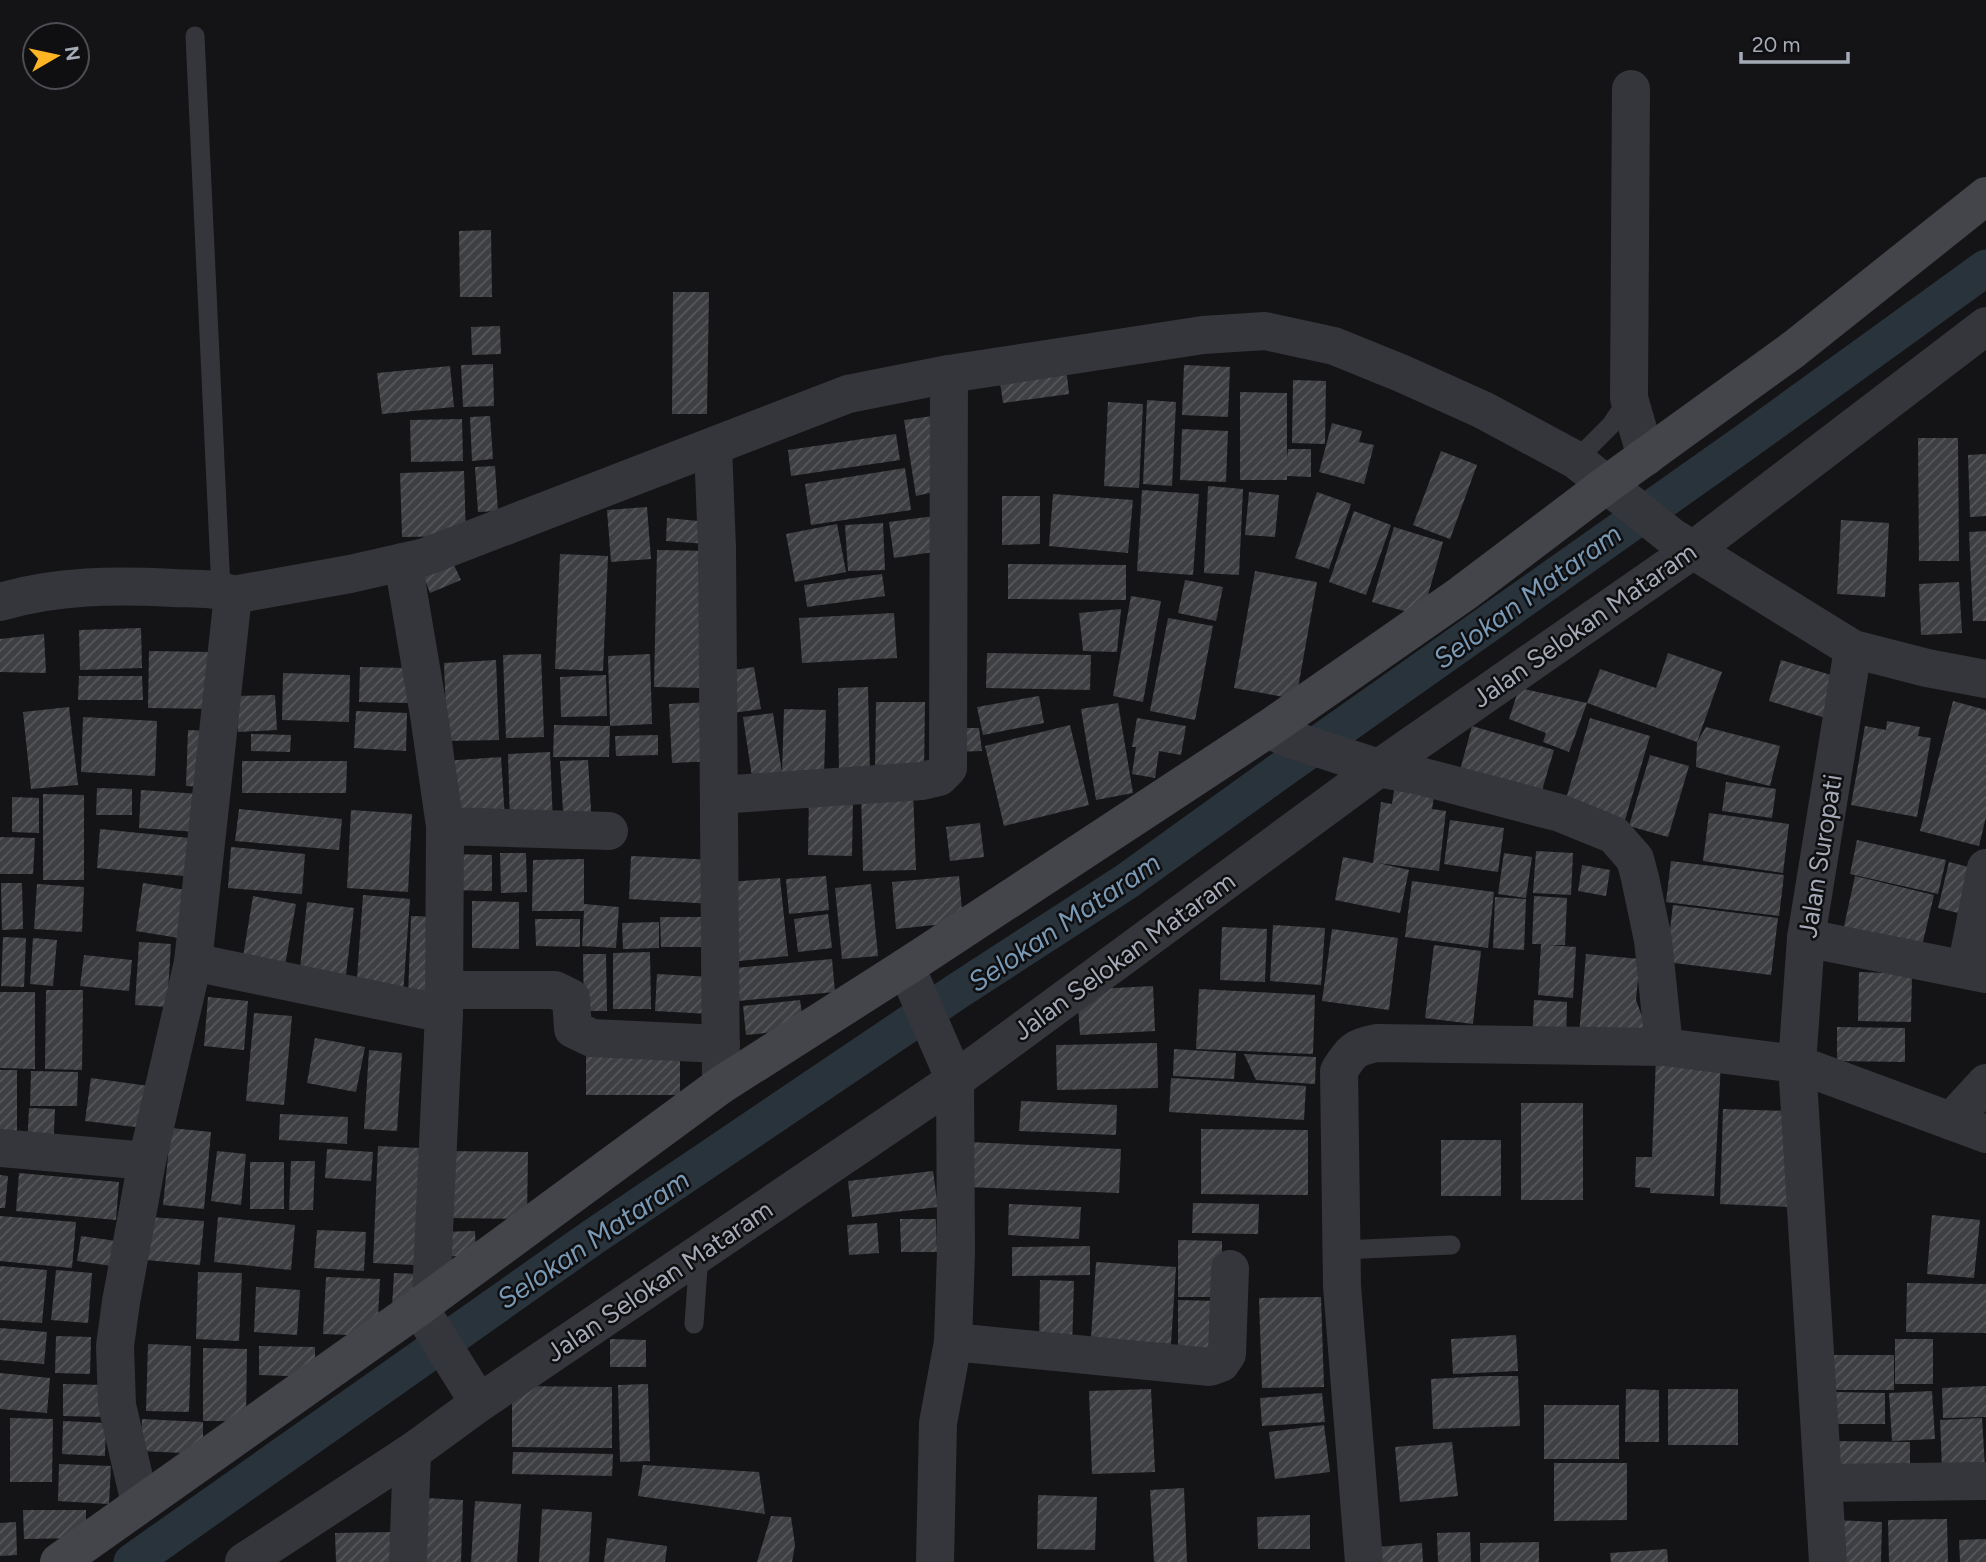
<svg xmlns="http://www.w3.org/2000/svg" width="1986" height="1562" viewBox="0 0 1986 1562" font-family="Figtree,sans-serif">
<style>
.lines{fill:none;stroke-linecap:round;stroke-linejoin:round}
.canal{stroke:#29333b;stroke-width:37}
.building{fill:url(#building-hatch)}
.lane{stroke:#35363b;stroke-width:19}
.street{stroke:#35363b;stroke-width:38}
.secondary{stroke:#43454b;stroke-width:38}
.labels{text-anchor:middle;dominant-baseline:central;stroke-width:5;stroke-linejoin:round;paint-order:stroke}
.street-label{font-size:26px;fill:#a5aab7;stroke:#0f0f11}
.water-label{font-size:28px;font-style:italic;fill:#7999b5;stroke:#0f0f11}
</style>
<defs>
<pattern id="building-hatch" width="6" height="6" patternUnits="userSpaceOnUse" patternTransform="scale(1.75)"><rect width="6" height="6" fill="#3e3f43"/><path d="M-1 1l2-2M0 6l6-6M5 7l2-2" fill="none" stroke="#57585c"/></pattern>
</defs>
<rect width="100%" height="100%" fill="#141416"/>
<g class="lines">
<polyline class="canal" points="132,1562 593,1237 956,992 1127,881 1284,768 1744,443 1986,268"/>
</g>
<g class="building">
<polygon points="491,230 492,297 460,297 459,231"/>
<polygon points="673,292 709,292 707,414 672,414"/>
<polygon points="500,326 501,354 472,355 471,327"/>
<polygon points="493,364 494,406 463,407 461,365"/>
<polygon points="1184,365 1230,367 1228,417 1182,415"/>
<polygon points="450,366 454,407 382,414 377,373"/>
<polygon points="1066,366 1069,394 1003,403 999,375"/>
<polygon points="1293,380 1326,381 1325,444 1292,443"/>
<polygon points="1240,392 1287,393 1287,459 1288,449 1311,449 1311,477 1287,476 1287,480 1240,480"/>
<polygon points="1147,400 1176,402 1172,486 1143,484"/>
<polygon points="1108,402 1143,404 1139,488 1104,486"/>
<polygon points="940,415 947,489 916,496 904,420"/>
<polygon points="490,416 493,459 472,461 470,417"/>
<polygon points="462,419 463,461 411,462 410,420"/>
<polygon points="1332,423 1362,431 1359,442 1374,445 1364,484 1319,472"/>
<polygon points="1182,429 1228,431 1226,482 1180,480"/>
<polygon points="896,434 900,460 791,476 788,450"/>
<polygon points="1918,438 1958,438 1959,561 1919,561"/>
<polygon points="1441,451 1477,465 1450,539 1413,525"/>
<polygon points="1986,454 1986,516 1970,517 1968,455"/>
<polygon points="495,466 498,511 478,512 475,467"/>
<polygon points="905,468 911,510 811,525 805,484"/>
<polygon points="464,471 466,536 402,537 400,473"/>
<polygon points="1208,486 1243,489 1239,575 1204,573"/>
<polygon points="1142,490 1199,494 1193,575 1137,571"/>
<polygon points="1249,492 1279,495 1275,537 1245,535"/>
<polygon points="1317,492 1351,504 1329,569 1295,558"/>
<polygon points="1053,494 1133,500 1128,553 1049,546"/>
<polygon points="1002,496 1040,496 1040,544 1002,545"/>
<polygon points="647,507 651,559 611,562 607,510"/>
<polygon points="1354,511 1391,525 1366,595 1329,582"/>
<polygon points="934,516 940,551 894,558 889,522"/>
<polygon points="667,518 709,522 707,544 666,541"/>
<polygon points="1841,520 1889,523 1885,597 1837,594"/>
<polygon points="883,523 885,570 848,571 845,525"/>
<polygon points="837,524 846,572 795,582 786,534"/>
<polygon points="1394,527 1443,542 1422,616 1372,602"/>
<polygon points="1986,531 1986,621 1973,621 1969,532"/>
<polygon points="657,550 714,551 710,688 654,687"/>
<polygon points="560,554 608,556 603,671 555,669"/>
<polygon points="453,563 461,580 430,593 423,575"/>
<polygon points="1008,564 1126,565 1126,600 1008,599"/>
<polygon points="1255,571 1317,582 1296,699 1234,688"/>
<polygon points="882,574 885,596 807,607 804,585"/>
<polygon points="1185,580 1223,587 1216,621 1178,613"/>
<polygon points="1959,582 1962,633 1921,635 1919,584"/>
<polygon points="1131,596 1161,601 1143,702 1113,696"/>
<polygon points="1121,609 1117,652 1083,651 1079,613"/>
<polygon points="894,613 897,658 802,663 799,618"/>
<polygon points="1168,618 1213,626 1195,720 1150,711"/>
<polygon points="141,628 142,668 80,670 79,630"/>
<polygon points="44,634 46,673 0,672 0,639"/>
<polygon points="149,651 214,652 214,709 148,708"/>
<polygon points="987,653 1091,655 1090,690 986,688"/>
<polygon points="1668,653 1722,672 1697,742 1706,727 1780,746 1770,786 1696,767 1697,742 1587,703 1600,669 1656,688"/>
<polygon points="541,654 544,737 506,738 503,655"/>
<polygon points="650,654 652,724 610,726 608,656"/>
<polygon points="496,660 499,740 447,741 444,663"/>
<polygon points="1781,660 1841,678 1829,719 1769,701"/>
<polygon points="360,667 409,668 408,703 359,702"/>
<polygon points="754,667 761,709 733,713 727,671"/>
<polygon points="283,673 350,675 349,722 282,720"/>
<polygon points="606,675 607,716 561,717 560,677"/>
<polygon points="79,676 142,676 143,700 78,700"/>
<polygon points="868,687 870,773 839,774 838,688"/>
<polygon points="1519,688 1587,703 1569,752 1543,742 1546,733 1509,719"/>
<polygon points="275,695 277,730 238,732 236,696"/>
<polygon points="1039,696 1044,723 983,735 977,707"/>
<polygon points="1953,701 1986,710 1986,817 1979,846 1920,831"/>
<polygon points="712,702 715,761 672,763 669,704"/>
<polygon points="876,702 925,702 924,775 875,774"/>
<polygon points="1118,703 1133,793 1096,800 1081,709"/>
<polygon points="69,707 78,785 31,789 23,712"/>
<polygon points="784,709 826,710 824,775 752,777 743,717 773,713 782,773"/>
<polygon points="356,711 407,713 406,751 354,748"/>
<polygon points="83,717 157,721 155,776 81,772"/>
<polygon points="1137,718 1186,726 1181,755 1159,751 1155,778 1132,774 1136,747 1132,747"/>
<polygon points="1590,718 1650,736 1625,820 1565,802"/>
<polygon points="1887,721 1920,727 1918,736 1931,738 1917,817 1851,805 1865,726 1886,730"/>
<polygon points="554,725 610,726 609,757 553,757"/>
<polygon points="1070,725 1089,805 1004,826 985,746"/>
<polygon points="1472,726 1554,750 1540,797 1459,774"/>
<polygon points="952,728 979,728 982,751 953,752"/>
<polygon points="188,730 211,731 208,787 186,786"/>
<polygon points="251,734 291,735 290,752 251,751"/>
<polygon points="658,735 658,755 616,756 615,736"/>
<polygon points="550,752 553,823 510,824 508,754"/>
<polygon points="1650,755 1689,766 1668,837 1629,826"/>
<polygon points="501,757 505,819 449,822 444,761"/>
<polygon points="588,760 592,826 564,828 560,761"/>
<polygon points="242,761 347,761 346,793 242,793"/>
<polygon points="1726,782 1776,789 1772,818 1722,811"/>
<polygon points="1395,784 1435,790 1432,809 1446,811 1439,871 1378,863 1409,870 1400,913 1335,900 1343,857 1373,863 1381,802 1392,804"/>
<polygon points="97,788 132,789 132,815 96,815"/>
<polygon points="141,790 201,794 198,832 139,828"/>
<polygon points="913,790 916,870 863,871 861,791"/>
<polygon points="43,794 84,795 84,880 43,880"/>
<polygon points="809,796 853,798 852,856 808,855"/>
<polygon points="12,797 39,798 39,833 12,832"/>
<polygon points="239,809 342,819 339,850 235,841"/>
<polygon points="351,810 412,814 408,892 347,888"/>
<polygon points="1709,813 1789,824 1783,873 1703,861"/>
<polygon points="1450,820 1504,828 1498,872 1444,864"/>
<polygon points="980,823 984,857 950,861 946,827"/>
<polygon points="100,829 199,839 195,877 97,868"/>
<polygon points="0,837 35,838 33,874 0,874"/>
<polygon points="1857,840 1946,860 1938,894 1850,874"/>
<polygon points="231,847 305,854 302,894 228,888"/>
<polygon points="1536,851 1573,853 1571,895 1533,893"/>
<polygon points="500,853 526,853 527,892 501,893"/>
<polygon points="1504,853 1532,857 1526,898 1498,894"/>
<polygon points="452,854 492,855 492,891 452,890"/>
<polygon points="631,856 715,860 713,904 629,899"/>
<polygon points="584,859 584,904 619,907 616,948 582,946 584,911 532,911 533,860"/>
<polygon points="1671,861 1784,875 1779,916 1666,902"/>
<polygon points="1949,862 1985,871 1974,917 1938,908"/>
<polygon points="1582,865 1610,870 1606,896 1578,891"/>
<polygon points="826,876 829,910 789,914 786,879"/>
<polygon points="959,876 963,922 896,929 892,882"/>
<polygon points="1855,876 1934,895 1921,950 1843,931"/>
<polygon points="780,878 788,956 739,961 730,882"/>
<polygon points="1412,881 1494,892 1488,948 1405,937"/>
<polygon points="1,883 22,883 23,929 2,930"/>
<polygon points="143,883 198,892 191,940 136,931"/>
<polygon points="37,884 84,887 82,932 34,929"/>
<polygon points="871,884 878,956 842,959 835,888"/>
<polygon points="363,895 410,899 403,995 356,992"/>
<polygon points="253,896 296,904 284,971 242,963"/>
<polygon points="1534,896 1567,898 1565,945 1548,945 1576,947 1573,998 1538,995 1541,944 1532,944"/>
<polygon points="1495,897 1526,899 1524,950 1493,948"/>
<polygon points="472,901 519,902 519,949 472,948"/>
<polygon points="307,902 354,908 345,983 299,978"/>
<polygon points="1673,905 1778,918 1771,975 1666,962"/>
<polygon points="828,914 832,948 798,952 794,919"/>
<polygon points="411,916 441,917 439,998 408,997"/>
<polygon points="660,917 709,917 710,947 661,947"/>
<polygon points="535,919 580,919 580,947 536,946"/>
<polygon points="659,922 659,948 623,949 622,923"/>
<polygon points="1273,925 1325,928 1321,985 1270,981"/>
<polygon points="1222,927 1267,929 1265,982 1220,980"/>
<polygon points="1332,929 1398,938 1389,1010 1322,1001"/>
<polygon points="3,937 26,938 24,987 1,986"/>
<polygon points="33,938 57,940 53,986 30,984"/>
<polygon points="139,942 171,944 167,1007 135,1005"/>
<polygon points="1434,945 1481,951 1473,1024 1425,1018"/>
<polygon points="650,952 651,1009 613,1009 613,953"/>
<polygon points="583,954 606,954 607,1011 584,1011"/>
<polygon points="1586,954 1640,959 1636,1000 1650,1038 1579,1034"/>
<polygon points="84,955 132,960 129,991 80,986"/>
<polygon points="832,959 835,992 738,1001 735,968"/>
<polygon points="1859,972 1912,974 1911,1022 1858,1021"/>
<polygon points="657,974 713,977 710,1014 655,1011"/>
<polygon points="1153,986 1155,1031 1080,1035 1077,990"/>
<polygon points="1199,989 1315,995 1313,1054 1196,1049"/>
<polygon points="46,990 83,990 82,1070 45,1069"/>
<polygon points="0,992 35,992 35,1069 0,1068"/>
<polygon points="208,997 248,1001 244,1050 204,1046"/>
<polygon points="800,1000 804,1029 746,1035 743,1006"/>
<polygon points="1534,1000 1567,1002 1566,1042 1532,1041"/>
<polygon points="254,1013 292,1016 284,1105 246,1101"/>
<polygon points="1837,1027 1905,1028 1905,1062 1837,1061"/>
<polygon points="315,1038 365,1047 356,1092 307,1083"/>
<polygon points="1157,1043 1158,1088 1057,1090 1056,1045"/>
<polygon points="1174,1049 1236,1053 1234,1079 1173,1076"/>
<polygon points="369,1050 402,1053 397,1131 364,1129"/>
<polygon points="586,1053 680,1054 680,1095 586,1095"/>
<polygon points="1244,1054 1316,1057 1315,1084 1256,1080"/>
<polygon points="1656,1057 1721,1061 1714,1196 1650,1193 1650,1188 1635,1187 1636,1157 1652,1157"/>
<rect x="0" y="1070" width="17" height="75"/>
<polygon points="31,1071 78,1072 77,1106 30,1106"/>
<polygon points="91,1078 149,1086 144,1128 85,1121"/>
<polygon points="1171,1078 1306,1086 1304,1120 1169,1112"/>
<polygon points="1021,1101 1117,1105 1116,1135 1019,1131"/>
<rect x="1521" y="1103" width="62" height="97"/>
<polygon points="29,1108 55,1109 53,1150 27,1149"/>
<polygon points="1723,1109 1792,1111 1790,1207 1720,1204"/>
<polygon points="280,1114 348,1117 347,1144 279,1140"/>
<polygon points="171,1128 211,1132 204,1209 163,1205"/>
<polygon points="1201,1129 1308,1130 1308,1195 1201,1194"/>
<rect x="1441" y="1140" width="60" height="56"/>
<polygon points="969,1142 1121,1149 1119,1193 967,1187"/>
<polygon points="378,1146 420,1148 415,1265 373,1263"/>
<polygon points="327,1149 373,1152 371,1181 325,1178"/>
<polygon points="217,1151 246,1154 241,1205 211,1201"/>
<polygon points="446,1151 528,1152 527,1219 445,1218"/>
<polygon points="291,1161 315,1161 313,1210 289,1210"/>
<rect x="250" y="1162" width="34" height="47"/>
<polygon points="933,1171 938,1207 852,1217 848,1181"/>
<polygon points="19,1173 119,1182 116,1220 16,1211"/>
<polygon points="0,1175 8,1176 5,1208 0,1208"/>
<polygon points="1193,1203 1259,1204 1258,1234 1192,1233"/>
<polygon points="1009,1204 1081,1207 1079,1239 1008,1235"/>
<polygon points="1932,1215 1980,1220 1974,1278 1927,1274"/>
<polygon points="0,1216 76,1222 72,1268 0,1261"/>
<polygon points="150,1217 204,1221 200,1265 146,1260"/>
<polygon points="218,1217 295,1225 291,1270 214,1262"/>
<polygon points="900,1219 936,1219 937,1252 901,1252"/>
<polygon points="877,1223 879,1253 849,1255 847,1225"/>
<polygon points="317,1230 366,1232 364,1271 314,1268"/>
<polygon points="475,1231 476,1255 439,1257 438,1232"/>
<polygon points="81,1236 123,1242 119,1267 77,1261"/>
<polygon points="1178,1240 1222,1241 1222,1297 1178,1297"/>
<polygon points="1090,1246 1090,1275 1012,1276 1012,1247"/>
<polygon points="1096,1262 1176,1267 1171,1344 1091,1338"/>
<polygon points="0,1266 47,1270 42,1323 0,1320"/>
<polygon points="56,1270 92,1273 88,1323 51,1320"/>
<polygon points="198,1272 242,1273 239,1341 196,1339"/>
<polygon points="394,1273 418,1274 416,1309 392,1307"/>
<polygon points="326,1277 380,1279 377,1336 323,1334"/>
<polygon points="1040,1280 1074,1281 1072,1348 1039,1347"/>
<polygon points="1907,1283 1986,1284 1986,1333 1906,1332"/>
<polygon points="256,1287 300,1290 297,1335 254,1332"/>
<polygon points="1321,1297 1324,1387 1262,1388 1259,1298"/>
<polygon points="1178,1300 1220,1301 1220,1360 1178,1360"/>
<polygon points="0,1328 47,1332 44,1364 0,1360"/>
<polygon points="1516,1335 1518,1371 1453,1374 1451,1339"/>
<polygon points="56,1336 91,1337 90,1374 55,1373"/>
<polygon points="610,1339 646,1340 646,1367 610,1367"/>
<rect x="1895" y="1339" width="38" height="45"/>
<polygon points="148,1344 191,1346 189,1412 146,1411"/>
<polygon points="259,1346 315,1347 315,1377 259,1375"/>
<polygon points="203,1348 247,1349 246,1421 203,1421"/>
<rect x="1832" y="1355" width="62" height="35"/>
<polygon points="0,1373 50,1378 47,1413 0,1409"/>
<polygon points="1487,1376 1518,1376 1520,1426 1433,1429 1431,1379"/>
<polygon points="63,1384 105,1385 105,1417 63,1416"/>
<polygon points="648,1384 650,1461 620,1462 618,1385"/>
<polygon points="512,1386 612,1387 612,1448 512,1447"/>
<polygon points="1986,1386 1986,1417 1943,1418 1942,1388"/>
<polygon points="1151,1389 1155,1472 1092,1474 1089,1391"/>
<polygon points="1626,1389 1659,1390 1659,1442 1625,1442"/>
<rect x="1668" y="1389" width="70" height="56"/>
<polygon points="1932,1391 1935,1439 1892,1441 1889,1393"/>
<polygon points="1835,1392 1885,1393 1885,1424 1835,1424"/>
<polygon points="1322,1393 1325,1422 1262,1426 1260,1398"/>
<rect x="1544" y="1405" width="75" height="54"/>
<polygon points="10,1418 53,1419 52,1482 10,1482"/>
<polygon points="1982,1418 1985,1467 1942,1469 1940,1420"/>
<polygon points="142,1419 203,1422 203,1454 141,1451"/>
<polygon points="63,1421 106,1423 105,1456 62,1454"/>
<polygon points="1324,1425 1330,1472 1275,1479 1269,1432"/>
<polygon points="1832,1441 1910,1442 1910,1477 1832,1477"/>
<polygon points="1452,1442 1458,1496 1400,1502 1395,1447"/>
<polygon points="513,1452 613,1454 612,1476 512,1474"/>
<polygon points="1554,1463 1627,1463 1627,1520 1554,1521"/>
<polygon points="59,1464 111,1466 109,1504 58,1501"/>
<polygon points="643,1465 759,1472 765,1514 638,1496"/>
<polygon points="1184,1488 1187,1562 1154,1562 1150,1490"/>
<polygon points="1038,1495 1097,1497 1095,1550 1037,1549"/>
<polygon points="426,1498 463,1500 461,1562 423,1562"/>
<polygon points="475,1501 521,1504 517,1562 471,1562"/>
<polygon points="542,1509 592,1512 589,1562 539,1562"/>
<polygon points="23,1510 86,1510 86,1538 24,1539"/>
<polygon points="1310,1515 1310,1549 1258,1549 1257,1517"/>
<polygon points="771,1516 791,1517 795,1545 792,1562 757,1562"/>
<polygon points="1947,1519 1948,1562 1889,1562 1888,1520"/>
<polygon points="1832,1520 1882,1522 1881,1562 1831,1562"/>
<polygon points="16,1522 17,1555 0,1556 0,1523"/>
<polygon points="393,1532 393,1562 336,1562 335,1533"/>
<polygon points="1470,1532 1471,1562 1438,1562 1437,1533"/>
<polygon points="607,1538 667,1546 665,1562 604,1562"/>
<polygon points="1986,1539 1986,1562 1960,1562 1959,1540"/>
<polygon points="1539,1542 1539,1562 1480,1562 1480,1543"/>
<polygon points="1422,1543 1423,1562 1381,1562 1379,1547"/>
<polygon points="1667,1549 1668,1562 1611,1562 1610,1553"/>
</g>
<g class="lines">
<g class="lane">
<polyline points="195,36 221,590"/>
<polyline points="1576,460 1611,425 1629,398"/>
<polyline points="1342,1250 1451,1245"/>
<polyline points="694,1324 699,1254"/>
</g>
<g class="street">
<polyline points="1631,89 1629,398 1646,457"/>
<polyline points="713,447 717,548 721,1085"/>
<polyline points="403,562 429,715 445,826 444,1014 431,1296"/>
<path d="M0,602C57,585 115,585 173,588C193,589 214,587 233,595L350,574L425,557L848,394L949,374L1203,335L1265,331L1334,346L1403,374L1483,410L1576,460L1672,537L1853,649L1927,668L1986,679"/>
<polyline points="1268,729 1287,738 1379,768 1420,776 1560,813 1614,835 1635,859 1640,878 1653,940 1664,1047 1797,1064 1986,1134"/>
<polyline points="719,795 922,781 939,777 948,768 949,374"/>
<polyline points="445,826 609,831"/>
<polyline points="1806,938 1986,974"/>
<polyline points="193,962 444,1014"/>
<polyline points="906,967 955,1080 956,1252 953,1342 938,1423 935,1562"/>
<polyline points="1966,969 1986,868"/>
<polyline points="445,990 555,990 571,998 573,1029 592,1038 721,1044"/>
<polyline points="1951,1121 1986,1083"/>
<polyline points="0,1148 147,1161"/>
<polyline points="419,1307 479,1403"/>
<polyline points="953,1342 1210,1367 1221,1363 1227,1354 1230,1269"/>
<polyline points="1824,1483 1986,1481"/>
<polyline points="140,1503 117,1405 115,1346 121,1302 147,1161 193,962 233,595"/>
<polyline points="244,1562 412,1452 479,1403 955,1080 1379,768 1693,550 1986,326"/>
<polyline points="408,1562 412,1452"/>
<path d="M1364,1562L1342,1286L1339,1071C1351,1051 1355,1047 1377,1043L1664,1047"/>
<polyline points="1828,1562 1797,1064 1806,938 1853,649"/>
</g>
<polyline class="secondary" points="59,1562 419,1307 721,1085 906,967 1268,729 1462,594 1606,485 1794,349 1986,196"/>
</g>
<g class="labels">
<g class="street-label">
<text transform="translate(1584 625) rotate(-35)">Jalan Selokan Mataram</text>
<text transform="translate(1820 856) rotate(-81)">Jalan Suropati</text>
<text transform="translate(1124 956) rotate(-36)">Jalan Selokan Mataram</text>
<text transform="translate(659 1281) rotate(-34)">Jalan Selokan Mataram</text>
</g>
<g class="water-label">
<text transform="translate(1527 596) rotate(-36)">Selokan Mataram</text>
<text transform="translate(1064 922) rotate(-34)">Selokan Mataram</text>
<text transform="translate(593 1239) rotate(-34)">Selokan Mataram</text>
</g>
</g>
<g transform="translate(56 56) rotate(81)"><circle r="33" fill="#0f0f11" stroke="#4b4d53" stroke-width="2"/>
<path d="M0-5L12 26L0 18L-12 26Z" fill="#feb524"/>
<text y="-10" font-size="19" font-weight="bold" text-anchor="middle" fill="#a5aab7">N</text>
</g>
<path d="M1741 52v10h107v-10" fill="none" stroke="#a5aab7" stroke-width="3.5"/>
<text x="1752" y="52" font-size="21" fill="#a5aab7" stroke="#0f0f11" stroke-width="5" paint-order="stroke">20 m</text>
</svg>
